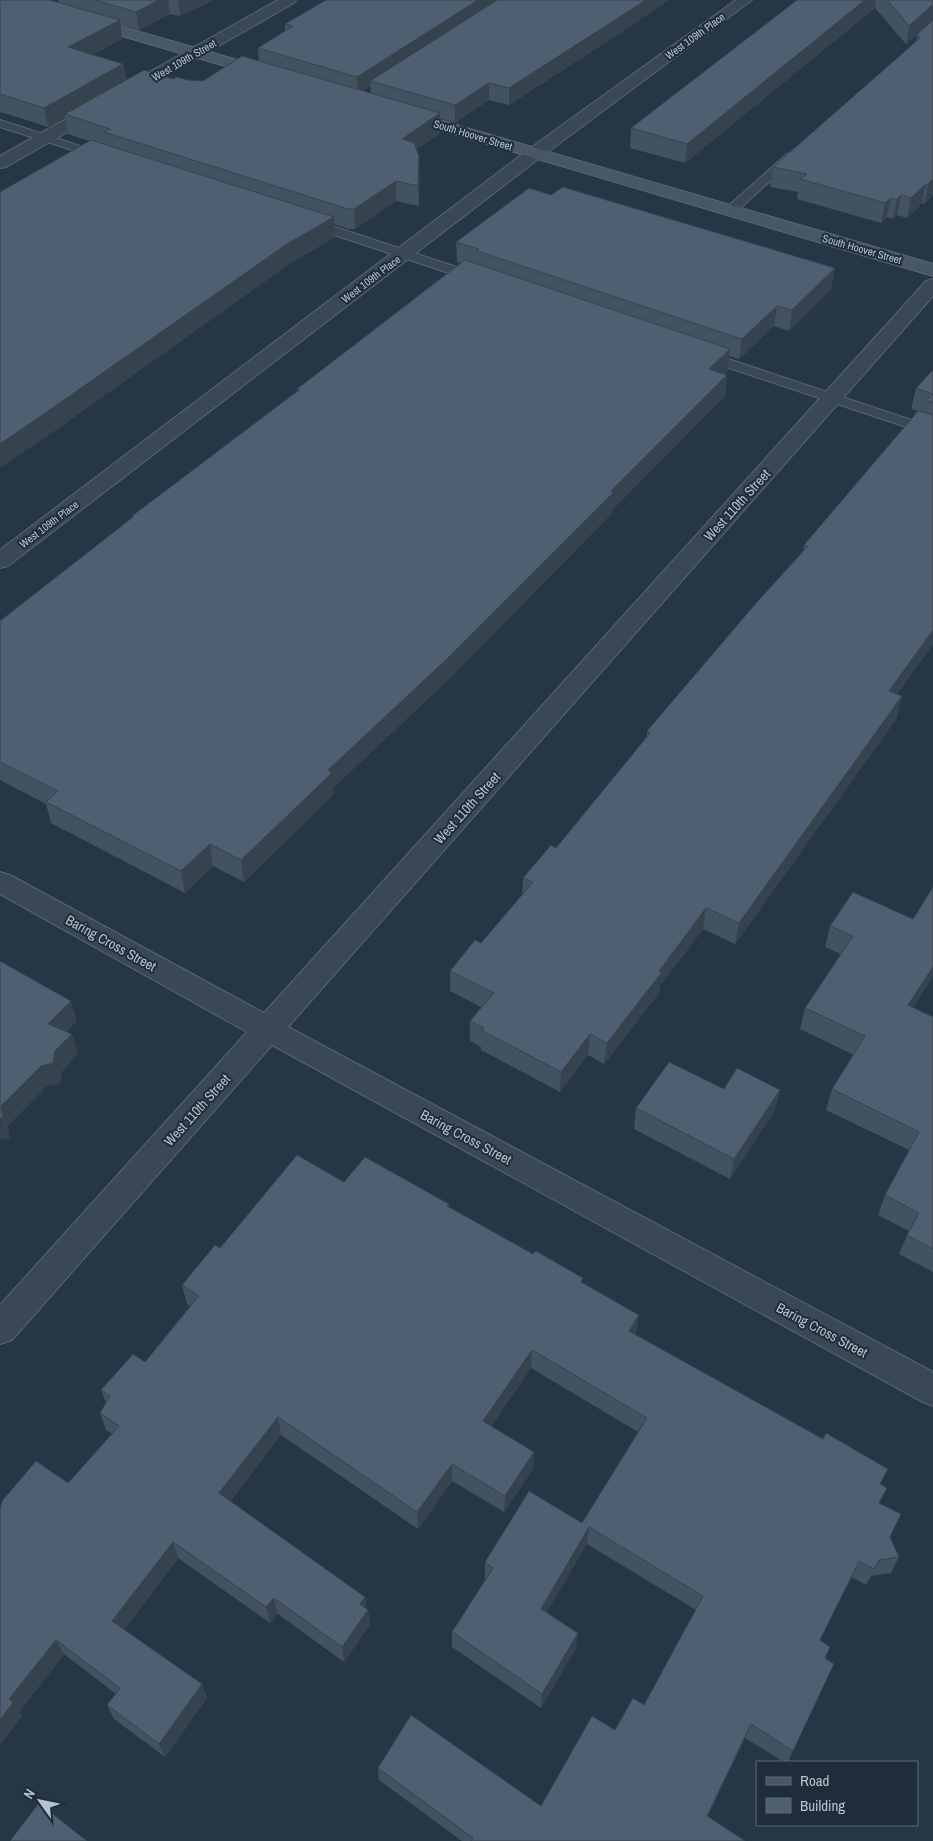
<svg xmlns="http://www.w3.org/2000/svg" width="933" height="1841" viewBox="0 0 933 1841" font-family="'Archivo Narrow',sans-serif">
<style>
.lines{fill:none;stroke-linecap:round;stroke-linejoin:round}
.lane-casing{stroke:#596572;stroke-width:2}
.street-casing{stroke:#596572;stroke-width:2}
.secondary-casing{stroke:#596572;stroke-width:2}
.lane{fill:#3a4855;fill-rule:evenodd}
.street{fill:#3a4855;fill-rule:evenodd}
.secondary{fill:#485768;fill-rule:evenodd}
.wall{fill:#435261;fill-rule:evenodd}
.shaded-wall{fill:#37424f}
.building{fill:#4e5f71;stroke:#37424f}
.labels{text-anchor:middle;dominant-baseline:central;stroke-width:4;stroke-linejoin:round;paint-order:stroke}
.far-street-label{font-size:11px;fill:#b8c2ce;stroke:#1f2d3a}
.street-label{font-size:14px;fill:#b8c2ce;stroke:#1f2d3a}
</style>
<rect width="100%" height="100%" fill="#253646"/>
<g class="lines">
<g class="lane-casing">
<g id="lane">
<polygon points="0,120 105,154 107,156 101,159 97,158 0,127"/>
<polygon points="791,153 795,154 797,156 795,158 734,214 726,214 724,211 726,208 787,154"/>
<polygon points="311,219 481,275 483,278 477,282 473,281 307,226 305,223"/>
<polygon points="704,351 933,427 933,436 699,358 697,355 699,352"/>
</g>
</g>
<g class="street-casing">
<g id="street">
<polygon points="278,0 296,0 294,3 6,167 0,168 0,156"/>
<polygon points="736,0 752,0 541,157 8,566 0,568 0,550 529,149"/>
<polygon points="933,279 933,296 288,1027 933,1372 933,1406 921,1401 272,1045 12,1340 0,1344 0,1305 247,1032 0,894 0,872 10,875 264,1013 926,281"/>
</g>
</g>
<g class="secondary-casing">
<g id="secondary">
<polygon points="6,0 29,0 272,70 274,73 272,76 260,76 8,3"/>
<polygon points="405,110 933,264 933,276 399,118 397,115 399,112"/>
</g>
</g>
<use href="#lane" class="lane"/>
<use href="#street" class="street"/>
<use href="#secondary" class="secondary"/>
</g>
<g class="wall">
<path d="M0,0L59,3L58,0H214L180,16L170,14L139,30L120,25L122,39L92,55L123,64L126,80L173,79L203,81L259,61L258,48L285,31V24L637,22L509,105L489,100L455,123L440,118V133L417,149L419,156V206L396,201L355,229H349L334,224L335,237L289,264L46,437L89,141L68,134L65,117L48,127L1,112L0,113ZM370,86L371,93L363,91Z"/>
<polygon points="797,0 933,0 933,195 924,204 922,203 907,218 897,215 893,219 887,217 881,223 797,199 798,192 770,187 773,167 916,42 917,34 928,25 906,44 875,8 685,163 630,148 631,128"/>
<polygon points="551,195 835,268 831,289 789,331 774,326 739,359 729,356 728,370 724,374 727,375 725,396 612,510 612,513 574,552 449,679 333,788 334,794 244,882 213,866 185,893 51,823 46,804 0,780 0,621 132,518 132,516 297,391 297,389 460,263 457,262 456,242"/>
<polygon points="933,370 933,644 897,694 897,718 735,944 703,929 660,986 659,993 604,1064 588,1055 560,1092 481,1050 481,1047 470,1041 470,1021 481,1007 450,991 450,971 481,943 522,895 523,878 556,848 647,737 647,731 803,551 804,545 918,411 911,409 916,388"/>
<polygon points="853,892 913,1008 933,1017 933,1272 899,1254 909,1231 878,1215 885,1195 909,1150 826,1110 832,1089 854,1055 800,1029 805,1008 841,954 825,947 830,926"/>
<polygon points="724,1089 775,1110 730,1179 634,1129 636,1108"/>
<polygon points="344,1182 449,1204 449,1207 583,1283 636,1334 636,1335 881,1485 880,1503 890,1537 899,1557 891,1573 871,1576 866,1585 852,1577 820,1640 825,1658 793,1751 788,1762 784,1762 745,1738 708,1816 745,1841 462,1841 379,1780 378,1768 541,1806 615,1730 644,1705 696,1610 587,1544 546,1612 576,1648 541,1708 452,1647 452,1632 486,1579 485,1578 485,1562 582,1523 638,1432 531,1368 491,1426 534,1452 533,1469 504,1512 452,1481 418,1529 281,1435 230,1501 365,1597 366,1609 368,1610 370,1625 344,1662 278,1614 270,1623 178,1558 124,1630 202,1684 207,1698 165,1757 114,1719 107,1705 116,1694 64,1654 19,1712 22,1716 0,1745 68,1483 112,1434 106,1430 100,1413 106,1403 101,1390 145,1362 190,1306 187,1304 182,1285 220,1248"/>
</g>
<g class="shaded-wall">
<polygon points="159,0 168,0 170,14 139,30 136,12"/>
<polygon points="178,0 214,0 180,16"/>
<polygon points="478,0 503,0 370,81 370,86 358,94 357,77"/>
<polygon points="646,0 669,0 637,22 509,105 509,88"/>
<polygon points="865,0 876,0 875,8 685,163 687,144"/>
<polygon points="931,6 933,6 933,24 928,25 906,44 909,26"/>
<polygon points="120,20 122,39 71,66 68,47"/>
<polygon points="123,64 126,83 65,114 65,117 48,127 44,108"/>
<polygon points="489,83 489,100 455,123 455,105"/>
<polygon points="440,113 440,133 403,158 402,139"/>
<polygon points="419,156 420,175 419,206 418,186"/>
<polygon points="933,179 933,195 924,204 928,184"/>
<polygon points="396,181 396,201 355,229 354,209"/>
<polygon points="926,184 922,203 907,218 911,198"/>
<polygon points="901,195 897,215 893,219 897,199"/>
<polygon points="891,198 887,217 881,223 885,203"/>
<polygon points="334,217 335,237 289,264 46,437 0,468 0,444 287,244"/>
<polygon points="835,268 831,289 789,331 792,310"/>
<polygon points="777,306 774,326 739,359 742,339"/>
<polygon points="730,349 728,370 707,390 709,369"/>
<polygon points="727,375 725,396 612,510 612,513 574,552 449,679 333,788 334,794 244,882 241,860 328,770 611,491"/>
<polygon points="933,630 933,644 883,712 889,691"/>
<polygon points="902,696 897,718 735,944 739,923"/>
<polygon points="210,844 213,866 185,893 181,871"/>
<polygon points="706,908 703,929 660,986 659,993 604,1064 607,1043"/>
<polygon points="933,967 933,977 902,1026 908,1005"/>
<polygon points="71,1001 77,1021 54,1044 48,1024"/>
<polygon points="72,1034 78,1054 62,1072 60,1084 47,1086 8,1126 10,1138 0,1140 1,1106"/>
<polygon points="590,1034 588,1055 560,1092 561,1072"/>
<polygon points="780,1090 775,1110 730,1179 734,1159"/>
<polygon points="639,1315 636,1334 627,1349 629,1331"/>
<polygon points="532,1350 531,1368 482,1438 483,1421"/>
<polygon points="278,1417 281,1435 224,1510 219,1493"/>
<polygon points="534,1452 533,1469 504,1512 505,1496"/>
<polygon points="452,1464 452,1481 418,1529 417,1512"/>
<polygon points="589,1527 587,1544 540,1624 541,1609"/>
<polygon points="173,1542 178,1558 119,1636 112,1621"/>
<polygon points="365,1597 367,1612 368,1610 370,1625 344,1662 342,1647 360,1604"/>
<polygon points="274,1598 278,1614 270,1623 266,1607"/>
<polygon points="578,1633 576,1648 541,1708 542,1694"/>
<polygon points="56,1640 64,1654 19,1712 22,1716 0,1745 0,1720 9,1699"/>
<polygon points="202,1684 207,1698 165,1757 159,1744"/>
<polygon points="751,1724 745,1738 702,1828 707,1816"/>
</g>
<g class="building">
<polygon points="0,0 50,0 120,20 68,47 123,64 44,108 0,94"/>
<polygon points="95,0 159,0 136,12"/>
<polygon points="326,0 478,0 357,77 258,48 293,26 285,24"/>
<polygon points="497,0 646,0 509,88 489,83 455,105 370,81"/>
<polygon points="797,0 865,0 687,144 631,128"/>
<polygon points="887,0 933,0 933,6 931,6 909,26"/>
<polygon points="933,20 933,179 928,184 926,184 911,198 901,195 897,199 891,198 885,203 800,179 807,174 773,167 920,38 917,34"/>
<polygon points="242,56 440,113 402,139 414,143 419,156 418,186 396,181 354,209 348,209 104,132 110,129 65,114 144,70 173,79 177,77 187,80 203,81"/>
<polygon points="91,140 334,217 287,244 41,416 0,444 0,192"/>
<polygon points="563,187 835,268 792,310 777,306 742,339 477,251 479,249 456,242 529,188 551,195"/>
<polygon points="465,260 730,349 709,369 727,375 611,491 614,492 448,658 328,770 332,773 241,860 210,844 181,871 46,802 58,791 0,762 0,621 133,517 132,516 299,390 297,389"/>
<polygon points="933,370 933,403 927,400 933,394 916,388"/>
<polygon points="918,411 933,415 933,630 889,691 902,696 739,923 706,908 659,971 662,972 607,1043 590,1034 561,1072 481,1030 484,1028 470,1021 494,993 450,971 475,940 481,943 533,882 523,878 551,845 556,848 650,733 647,731 757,602 808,546 804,545"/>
<polygon points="933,887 933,967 908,1005 933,1017 933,1249 907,1235 919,1213 885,1195 919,1132 832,1089 865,1036 805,1008 853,936 830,926 853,892 913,919"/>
<polygon points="0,961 71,1001 48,1024 72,1034 55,1051 53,1063 41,1066 1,1106 3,1118 0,1119"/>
<polygon points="669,1062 724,1089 737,1068 780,1090 734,1159 636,1108"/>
<polygon points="297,1155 344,1182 365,1157 449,1204 447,1206 533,1254 536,1251 583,1278 581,1282 639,1315 629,1331 823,1439 826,1433 888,1469 880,1484 887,1488 879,1503 901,1514 890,1537 899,1557 879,1560 874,1569 859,1561 820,1640 830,1647 825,1658 834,1664 793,1751 751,1724 707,1816 745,1841 471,1841 473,1838 378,1768 411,1715 541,1806 592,1716 615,1730 633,1698 644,1705 703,1596 589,1527 541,1609 578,1633 542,1694 452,1632 493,1568 485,1562 529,1491 582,1523 647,1418 532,1350 483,1421 534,1452 505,1496 452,1464 417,1512 278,1417 219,1493 365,1597 360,1604 368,1610 342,1647 274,1598 266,1607 173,1542 112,1621 202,1684 159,1744 107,1705 120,1688 56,1640 9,1699 13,1703 0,1720 0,1510 2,1501 36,1461 68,1483 119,1426 100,1413 110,1396 101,1390 133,1354 145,1362 199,1296 182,1285 215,1245 220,1248"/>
<polygon points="39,1803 87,1841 10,1841"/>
</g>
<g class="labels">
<g class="far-street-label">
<text transform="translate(695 36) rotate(-36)">West 109th Place</text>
<text transform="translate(184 60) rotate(-30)">West 109th Street</text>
<text transform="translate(473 135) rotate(17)">South Hoover Street</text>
<text transform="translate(862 249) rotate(16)">South Hoover Street</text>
<text transform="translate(371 279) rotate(-37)">West 109th Place</text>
<text transform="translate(49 524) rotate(-37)">West 109th Place</text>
</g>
<g class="street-label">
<text transform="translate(737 505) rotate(-48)">West 110th Street</text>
<text transform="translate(467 808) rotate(-48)">West 110th Street</text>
<text transform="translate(111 943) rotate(29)">Baring Cross Street</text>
<text transform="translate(197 1110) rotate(-48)">West 110th Street</text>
<text transform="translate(466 1137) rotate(28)">Baring Cross Street</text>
<text transform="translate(822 1330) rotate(28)">Baring Cross Street</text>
</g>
</g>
<rect x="756" y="1761" width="162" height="65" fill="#1f2d3a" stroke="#5c6975"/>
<rect x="766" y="1777" width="25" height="8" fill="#485768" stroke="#5c6975"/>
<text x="800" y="1786" font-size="15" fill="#b8c2ce">Road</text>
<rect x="766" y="1798" width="25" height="15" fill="#4e5f71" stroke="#5c6975"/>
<text x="800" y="1811" font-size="15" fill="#b8c2ce">Building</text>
<g transform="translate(40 1801) rotate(303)" stroke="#1f2d3a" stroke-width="4" paint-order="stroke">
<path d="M0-4L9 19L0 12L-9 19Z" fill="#b8c2ce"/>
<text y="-8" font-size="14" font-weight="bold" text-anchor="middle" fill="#b8c2ce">N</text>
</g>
</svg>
